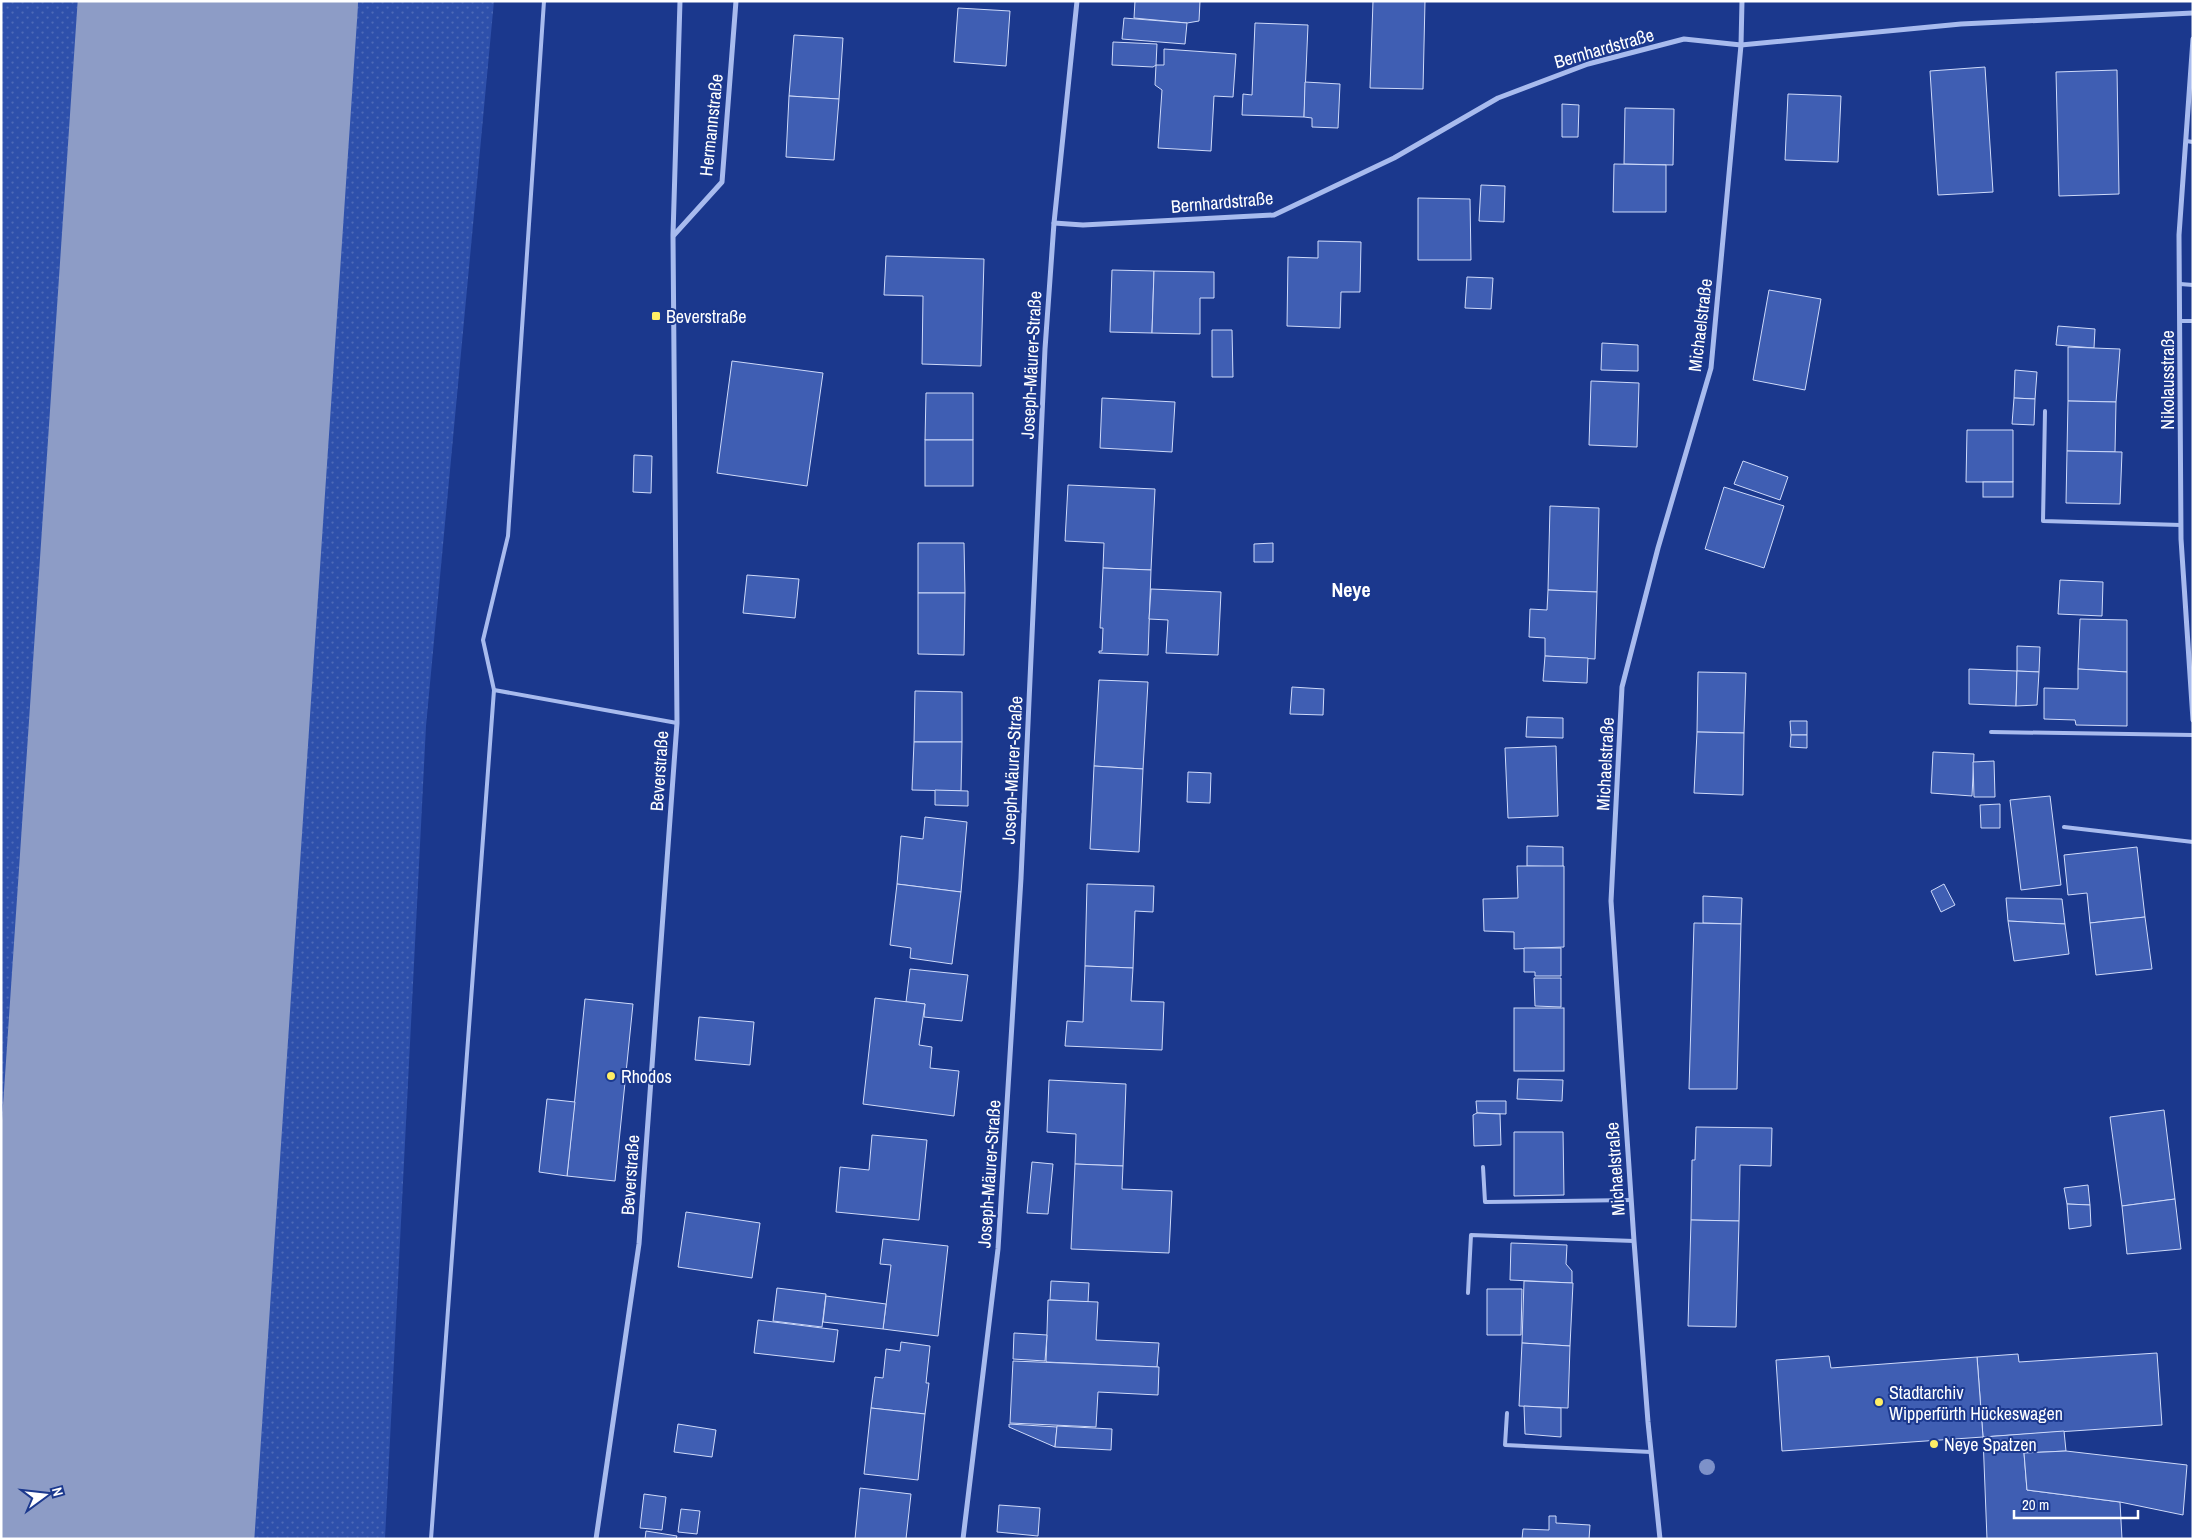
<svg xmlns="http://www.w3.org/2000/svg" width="2194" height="1540" viewBox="0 0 2194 1540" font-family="'Archivo Narrow',sans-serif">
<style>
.grass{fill:url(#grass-dots)}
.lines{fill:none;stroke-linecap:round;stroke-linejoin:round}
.runway{stroke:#8d9cc6;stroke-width:280}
.building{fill:#3f5eb3;stroke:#cedafa}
.lane{stroke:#a8bbee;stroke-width:4}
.street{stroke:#a8bbee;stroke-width:5}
.tree{fill:#7d91c9}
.poi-dot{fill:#ffee65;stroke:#1b388d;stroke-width:2}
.labels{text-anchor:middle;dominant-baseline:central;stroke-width:4;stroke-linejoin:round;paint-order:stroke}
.street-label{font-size:18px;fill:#fff;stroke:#1b388d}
.poi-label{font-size:18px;fill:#fff;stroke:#1b388d;text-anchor:start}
.quarter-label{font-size:20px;font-weight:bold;fill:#fff;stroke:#1b388d}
</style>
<defs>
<pattern id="grass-dots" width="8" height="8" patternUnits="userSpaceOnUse" patternTransform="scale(1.25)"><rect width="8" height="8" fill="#2e50ab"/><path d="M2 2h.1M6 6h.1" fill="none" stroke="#4d6ab8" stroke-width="1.8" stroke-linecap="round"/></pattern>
</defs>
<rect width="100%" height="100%" fill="#1b388d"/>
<polygon class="grass" points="1,1 494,1 426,726 385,1539 1,1539"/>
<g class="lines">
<polyline class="runway" points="114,1539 218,1"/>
</g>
<g class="building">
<polygon points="1135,1 1200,1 1199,21 1187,23 1134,18"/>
<polygon points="1373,1 1425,1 1423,89 1370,88"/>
<polygon points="958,8 1010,11 1006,66 954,62"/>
<polygon points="1124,18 1187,23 1185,44 1122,39"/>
<polygon points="1255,23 1308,25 1304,117 1242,115 1243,94 1252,95"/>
<polygon points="794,35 843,38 839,99 789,96"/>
<polygon points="1113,42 1157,44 1156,65 1153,67 1112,65"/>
<polygon points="1164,49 1236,54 1233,97 1214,96 1211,151 1158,148 1162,90 1155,85 1156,65 1164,65"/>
<polygon points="1985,67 1993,192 1938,195 1930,71"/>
<polygon points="2117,70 2119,194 2059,196 2056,72"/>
<polygon points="1305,82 1340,84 1338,128 1312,127 1312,118 1304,117"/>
<polygon points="1788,94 1841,96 1838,162 1785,160"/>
<polygon points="789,96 839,99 834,160 786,157"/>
<polygon points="1562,104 1579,105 1578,137 1562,137"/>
<polygon points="1625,108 1674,109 1673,165 1624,164"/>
<polygon points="1614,164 1666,165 1666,212 1613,212"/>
<polygon points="1481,185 1505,186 1504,222 1479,221"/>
<polygon points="1418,198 1470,199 1471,260 1418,260"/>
<polygon points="1318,241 1361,242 1360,292 1341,292 1340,328 1287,326 1288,257 1318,258"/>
<polygon points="886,256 984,259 981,366 922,364 923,296 884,295"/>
<polygon points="1112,270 1154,271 1152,333 1110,332"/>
<polygon points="1154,271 1214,272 1214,298 1200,298 1200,334 1152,333"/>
<polygon points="1467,277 1493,278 1491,309 1465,308"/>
<polygon points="1769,290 1821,299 1805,390 1753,380"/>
<polygon points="2058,326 2095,329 2094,348 2056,345"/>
<polygon points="1212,330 1232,330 1233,377 1212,377"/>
<polygon points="1602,343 1638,345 1638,371 1601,370"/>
<polygon points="2068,347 2120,349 2116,402 2068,401"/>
<polygon points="732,361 823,373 807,486 717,473"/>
<polygon points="2015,370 2037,372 2035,399 2014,398"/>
<polygon points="1591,381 1639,383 1637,447 1589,445"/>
<polygon points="926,393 973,393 973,440 925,440"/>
<polygon points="1102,398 1175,402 1172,452 1100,448"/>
<polygon points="2014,398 2035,399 2034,425 2012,424"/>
<polygon points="2068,401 2116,402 2115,452 2067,451"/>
<polygon points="1967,430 2013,430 2013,482 1966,482"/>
<rect x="925" y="440" width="48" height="46"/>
<polygon points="2067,451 2122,452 2120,504 2066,503"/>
<polygon points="634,455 652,456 651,493 633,492"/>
<polygon points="1743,461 1788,477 1780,500 1734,484"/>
<rect x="1983" y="482" width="30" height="15"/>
<polygon points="1068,485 1155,489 1151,570 1103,568 1104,543 1065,541"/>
<polygon points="1724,487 1784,506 1764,568 1705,549"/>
<polygon points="1550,506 1599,508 1597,592 1548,590"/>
<polygon points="918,543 964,543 965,593 918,593"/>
<polygon points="1273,543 1273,562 1254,562 1254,544"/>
<polygon points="1103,568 1151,570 1148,655 1099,653 1099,651 1102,651 1103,628 1100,628"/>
<polygon points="747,575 799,579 795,618 743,613"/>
<polygon points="2060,580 2103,582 2102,616 2058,614"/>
<polygon points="1151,589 1221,592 1218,655 1166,653 1168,620 1149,619"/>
<polygon points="1548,590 1597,592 1595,659 1545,656 1545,638 1529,637 1530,609 1547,610"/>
<polygon points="918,593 965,593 964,655 918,654"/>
<polygon points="2080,619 2127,620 2127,672 2078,669"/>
<polygon points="2017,646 2040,647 2039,672 2017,671"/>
<polygon points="1545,656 1588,658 1587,683 1543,681"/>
<polygon points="1969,669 2017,671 2016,706 1969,704"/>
<polygon points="2078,669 2127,672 2127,726 2076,725 2075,720 2044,719 2044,688 2078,689"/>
<polygon points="2017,671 2039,672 2037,705 2016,706"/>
<polygon points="1698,672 1746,673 1744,733 1697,732"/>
<polygon points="1099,680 1148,682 1143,769 1094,766"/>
<polygon points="1292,687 1324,689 1323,715 1290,714"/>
<polygon points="915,691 962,692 962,742 914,742"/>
<polygon points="1527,717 1563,718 1563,738 1526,737"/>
<polygon points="1790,721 1807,721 1807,735 1791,735"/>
<polygon points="1697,732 1744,733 1743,795 1694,793"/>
<polygon points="1791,735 1807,735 1807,748 1790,747"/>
<polygon points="914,742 962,742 961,791 912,790"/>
<polygon points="1556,746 1558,816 1508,818 1505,748"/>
<polygon points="1933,752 1974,754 1972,796 1931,793"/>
<polygon points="1994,761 1995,797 1974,797 1973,762"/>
<polygon points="1094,766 1143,769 1139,852 1090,849"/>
<polygon points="1188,772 1211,773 1210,803 1187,802"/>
<polygon points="935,790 968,791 968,806 935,805"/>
<polygon points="2050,796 2061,885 2021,890 2010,800"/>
<polygon points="2000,804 2000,828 1981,828 1980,805"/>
<polygon points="925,817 967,822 961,892 897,884 901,836 923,839"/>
<polygon points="1527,846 1563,847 1563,867 1527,866"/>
<polygon points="2137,847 2145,917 2090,923 2087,893 2068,895 2064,855"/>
<polygon points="1517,866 1564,866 1564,947 1514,949 1514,932 1484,931 1483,899 1518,898"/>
<polygon points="897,884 961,892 952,964 910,958 911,948 890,945"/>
<polygon points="1087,884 1154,886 1153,912 1135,911 1133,968 1085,966"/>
<polygon points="1944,884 1955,905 1941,912 1931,891"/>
<polygon points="1703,896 1742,898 1741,924 1703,923"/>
<polygon points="2006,898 2062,899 2065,924 2008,921"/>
<polygon points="2145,917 2152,969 2096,975 2090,923"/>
<polygon points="2008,921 2065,924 2069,954 2014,961"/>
<polygon points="1694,923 1741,924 1737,1089 1689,1089"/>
<polygon points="1524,948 1561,948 1561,976 1535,976 1535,972 1524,972"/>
<polygon points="1085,966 1133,968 1131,1001 1164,1002 1162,1050 1065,1046 1067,1021 1083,1022"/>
<polygon points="910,969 968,975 962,1021 924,1017 925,1004 906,1002"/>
<polygon points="1534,978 1561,978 1561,1007 1535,1006"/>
<polygon points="875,998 925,1004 919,1045 932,1047 930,1068 959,1071 954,1116 863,1104"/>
<polygon points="585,999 633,1004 615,1181 567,1176"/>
<rect x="1514" y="1008" width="50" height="63"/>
<polygon points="699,1017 754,1022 750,1065 695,1060"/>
<polygon points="1518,1079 1563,1080 1562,1101 1517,1099"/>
<polygon points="1049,1080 1126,1084 1123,1166 1075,1164 1076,1134 1047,1132"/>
<polygon points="547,1099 575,1102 567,1176 539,1172"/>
<polygon points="1476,1101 1506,1101 1506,1114 1477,1113"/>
<polygon points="2164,1110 2175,1199 2122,1206 2110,1117"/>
<polygon points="1477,1113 1500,1114 1501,1145 1474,1146 1473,1115"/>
<polygon points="1696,1127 1772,1128 1771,1166 1740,1165 1739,1221 1691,1220 1692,1160 1695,1160"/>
<polygon points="1514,1132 1563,1132 1564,1195 1514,1196"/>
<polygon points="872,1135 927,1140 919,1220 836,1212 840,1167 869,1170"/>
<polygon points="1032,1162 1053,1164 1048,1214 1027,1213"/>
<polygon points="1075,1164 1123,1166 1122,1189 1172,1191 1169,1253 1071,1249"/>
<polygon points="2088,1185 2090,1205 2067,1204 2064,1188"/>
<polygon points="2175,1199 2181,1249 2127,1254 2122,1206"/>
<polygon points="2067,1204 2090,1205 2091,1226 2069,1229"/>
<polygon points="686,1212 760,1223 752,1278 678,1267"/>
<polygon points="1691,1220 1739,1221 1736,1327 1688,1326"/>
<polygon points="883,1239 948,1246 938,1336 883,1329 891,1265 880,1264"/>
<polygon points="1511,1243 1567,1245 1566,1264 1572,1271 1572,1283 1510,1280"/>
<polygon points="1051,1281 1089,1283 1088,1302 1050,1300"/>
<polygon points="1524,1281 1573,1283 1570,1346 1522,1343"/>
<polygon points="777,1288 826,1294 822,1327 773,1321"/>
<polygon points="1487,1289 1522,1289 1521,1335 1487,1335"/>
<polygon points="826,1296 886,1304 883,1329 823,1322"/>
<polygon points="1048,1300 1098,1302 1096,1340 1159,1343 1157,1367 1046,1362"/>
<polygon points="758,1320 838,1330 834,1362 754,1353"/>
<polygon points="1014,1333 1047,1335 1045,1361 1013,1359"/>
<polygon points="901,1342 930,1346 926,1383 929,1383 925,1414 871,1408 875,1377 883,1378 886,1349 900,1351"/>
<polygon points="1522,1343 1570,1346 1568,1408 1519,1406"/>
<polygon points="2157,1353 2162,1425 1983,1437 1977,1357 2018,1354 2019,1362"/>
<polygon points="1829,1356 1831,1368 1977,1357 1983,1437 1782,1451 1776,1360"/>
<polygon points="1013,1361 1159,1367 1158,1395 1098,1392 1096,1427 1010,1423"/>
<polygon points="1524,1406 1561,1408 1561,1437 1525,1434"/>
<polygon points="871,1408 925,1414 918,1480 864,1474"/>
<polygon points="678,1424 716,1430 712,1457 674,1452"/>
<polygon points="1009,1424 1057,1427 1055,1447 1009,1427"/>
<polygon points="1057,1426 1112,1429 1111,1450 1055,1447"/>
<polygon points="2064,1431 2066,1451 2024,1453 2027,1490 2120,1502 2122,1539 1987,1539 1983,1437"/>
<polygon points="2066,1451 2187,1465 2183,1515 2120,1502 2027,1490 2024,1453"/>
<polygon points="860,1488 911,1494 906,1539 855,1539"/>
<polygon points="644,1494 666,1497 662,1530 640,1528"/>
<polygon points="999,1505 1040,1508 1038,1536 997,1532"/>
<polygon points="681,1509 700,1511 697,1534 678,1532"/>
<polygon points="1549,1516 1556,1516 1556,1523 1590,1525 1589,1539 1522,1539 1523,1529 1549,1530"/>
<polygon points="646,1531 677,1536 676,1539 645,1539"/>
</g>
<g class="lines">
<g class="lane">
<polyline points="2186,141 2193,142"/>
<polyline points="2180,284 2193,285"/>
<polyline points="2180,321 2193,321"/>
<polyline points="2045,411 2043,521 2181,525"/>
<polyline points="494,690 483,640 508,536 544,1"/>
<polyline points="1991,732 2193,735"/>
<polyline points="2064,827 2193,842"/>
<polyline points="1483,1167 1485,1202 1631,1200"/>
<polyline points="1468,1293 1471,1235 1634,1241"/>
<polyline points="1507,1413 1505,1445 1651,1452"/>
<polyline points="431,1539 494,690 677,723"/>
</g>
<g class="street">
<polyline points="2193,39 2179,235 2181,539 2193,720"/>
<polyline points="1054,223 1083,225 1274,215 1394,158 1498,98 1588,64 1684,39 1741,45 1961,24 2193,13"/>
<polyline points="674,235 722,182 736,1"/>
<polyline points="596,1539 639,1244 677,723 673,235 680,1"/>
<polyline points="963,1539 998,1249 1021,878 1045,349 1054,223 1077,1"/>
<polyline points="1660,1539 1648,1422 1634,1241 1611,901 1622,687 1658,548 1711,368 1741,45 1742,1"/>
</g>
</g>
<circle class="tree" cx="1707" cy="1467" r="8"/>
<g class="poi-dot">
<rect x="651" y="311" width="10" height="10" rx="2.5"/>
<circle cx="611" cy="1076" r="5"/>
<circle cx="1879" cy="1402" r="5"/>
<circle cx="1934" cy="1444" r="5"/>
</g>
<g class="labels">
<g class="street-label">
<text transform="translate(1604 48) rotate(-16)">Bernhardstraße</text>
<text transform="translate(711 125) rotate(-84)">Hermannstraße</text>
<text transform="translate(1222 202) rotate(-5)">Bernhardstraße</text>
<text transform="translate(1700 325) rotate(-83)">Michaelstraße</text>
<text transform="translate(1031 365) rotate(-87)">Joseph-Mäurer-Straße</text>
<text transform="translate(2167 380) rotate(-90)">Nikolausstraße</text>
<text transform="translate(1605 764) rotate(-87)">Michaelstraße</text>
<text transform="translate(1012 770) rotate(-87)">Joseph-Mäurer-Straße</text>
<text transform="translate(659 771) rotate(-86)">Beverstraße</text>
<text transform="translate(1615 1169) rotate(-94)">Michaelstraße</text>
<text transform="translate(989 1174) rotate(-86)">Joseph-Mäurer-Straße</text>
<text transform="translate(630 1175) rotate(-86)">Beverstraße</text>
</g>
<g class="poi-label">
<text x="666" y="316">Beverstraße</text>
<text x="621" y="1076">Rhodos</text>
<text x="1889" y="1392">Stadtarchiv<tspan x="1889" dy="21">Wipperfürth Hückeswagen</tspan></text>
<text x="1944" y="1444">Neye Spatzen</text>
</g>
<g class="quarter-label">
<text x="1351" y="589">Neye</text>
</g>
</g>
<rect width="2194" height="1540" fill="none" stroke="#ffffff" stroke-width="5"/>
<g transform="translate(45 1495) rotate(75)" stroke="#1b388d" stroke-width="4" paint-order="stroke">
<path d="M0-4L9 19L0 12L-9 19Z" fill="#ffffff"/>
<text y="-8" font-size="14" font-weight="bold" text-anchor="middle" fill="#ffffff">N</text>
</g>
<path d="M2014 1510v8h124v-8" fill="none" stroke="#ffffff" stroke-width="2.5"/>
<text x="2022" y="1510" font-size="15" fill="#ffffff" stroke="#1b388d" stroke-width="4" paint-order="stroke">20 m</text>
</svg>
